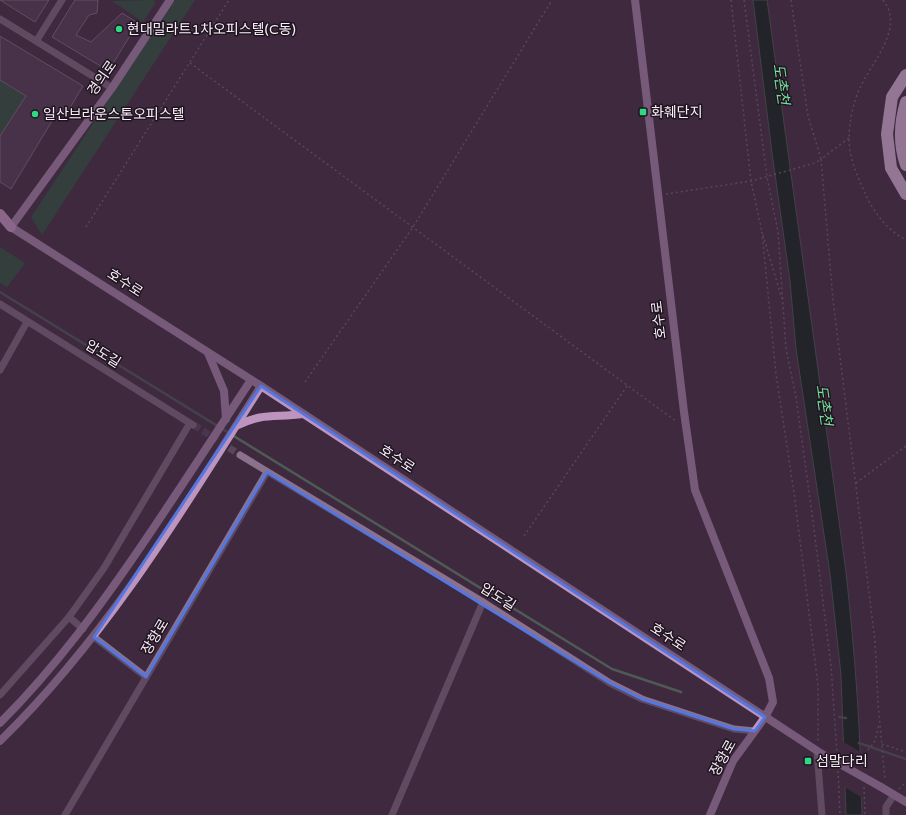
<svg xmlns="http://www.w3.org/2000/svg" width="906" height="815" viewBox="0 0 906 815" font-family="'Varela Round','Noto Sans KR',sans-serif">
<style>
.green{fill:#28573a}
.water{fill:#041d0e;stroke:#4e5b55}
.pier{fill:#3e293f}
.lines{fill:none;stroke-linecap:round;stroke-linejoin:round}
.stream{stroke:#4e5b55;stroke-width:2.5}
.building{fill:#543d54;stroke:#8e748e}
.street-tunnel{stroke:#5a465b;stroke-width:7;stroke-dasharray:7 3.5;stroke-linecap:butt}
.path{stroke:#7b687c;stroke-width:1.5;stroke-dasharray:2 3;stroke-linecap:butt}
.street{stroke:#8b718b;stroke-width:7}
.secondary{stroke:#bd94be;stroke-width:8}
.primary{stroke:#e4afe5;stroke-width:10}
.highway{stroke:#f8d3f9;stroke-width:12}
.secondary-bridge{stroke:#bd94be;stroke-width:8}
.marked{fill:none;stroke:#5476e1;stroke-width:3;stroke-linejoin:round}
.poi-dot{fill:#31d882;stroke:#1f151f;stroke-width:1.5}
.labels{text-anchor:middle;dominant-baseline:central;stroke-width:3;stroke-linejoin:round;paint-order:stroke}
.poi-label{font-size:14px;fill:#fbedfb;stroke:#1f151f;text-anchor:start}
.street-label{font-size:14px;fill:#fbedfb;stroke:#1f151f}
.water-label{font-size:15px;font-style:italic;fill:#74e19e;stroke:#1f151f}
</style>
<rect width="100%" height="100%" fill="#3e293f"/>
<g class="green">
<polygon points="153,0 156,2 143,22 112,1"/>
<polygon points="175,0 195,0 42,235 31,217"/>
<polygon points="0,80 26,96 0,136"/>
<polygon points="0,247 25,263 7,287 0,283"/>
</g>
<path class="water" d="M753,0H767L846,572C855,653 861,734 862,815H846L841,675L830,574L796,349L790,281L772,153Z"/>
<polygon class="pier" points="842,741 864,754 864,799 843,786"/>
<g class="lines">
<g class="stream">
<polyline points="0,292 612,669 681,692"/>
<polyline points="839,717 846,718"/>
<polyline points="859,743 906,759"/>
</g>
</g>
<g class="building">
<polygon points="0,0 49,0 35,22"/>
<polygon points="75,0 98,0 97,13 89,15 76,35 91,42 122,13 138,23 112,65 102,67 52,37"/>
<polygon points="0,36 83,86 65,116 58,111 11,189 0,182 0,136 26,96 0,80"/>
</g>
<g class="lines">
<polyline class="street-tunnel" points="194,425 240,455"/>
<g class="path">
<polyline points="731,0 751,181 762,232"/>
<polyline points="744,0 767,177 778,232 786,349 796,397 813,521 831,666 837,754"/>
<polyline points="791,0 808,116 821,159 849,138"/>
<path d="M883,0C906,28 870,64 859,90C853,103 849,124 849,138C849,157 857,176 865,193C873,212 888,231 906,240"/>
<polyline points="190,63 677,422"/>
<polyline points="821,159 833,300 875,641 878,703 885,780"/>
<polyline points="666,194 751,181 815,163 820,160"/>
<polyline points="86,227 229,0"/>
<polyline points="762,232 776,374 794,493 818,685 818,742"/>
<polyline points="763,235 782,299"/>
<polyline points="305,382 413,227 552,0"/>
<polyline points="856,483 906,446"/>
<polyline points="524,536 627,386"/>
<polyline points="882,744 906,752"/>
<polyline points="865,769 865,753 874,743 879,725"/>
<polyline points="838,771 840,815"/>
<polyline points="864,787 865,815"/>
<polyline points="899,789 906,782"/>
</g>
<g class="street">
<polyline points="0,19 112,88"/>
<polyline points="37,40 62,0"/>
<polyline points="0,304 193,425"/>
<polyline points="0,370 27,322"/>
<polyline points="240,455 483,602 610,683 642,699 706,720 734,729 755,731"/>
<polyline points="69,617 83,629"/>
<polyline points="94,637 146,677"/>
<polyline points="0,695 69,617 104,568 190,423"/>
<polyline points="817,751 822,815"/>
<polyline points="65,815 267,472"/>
<polyline points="392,815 483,602"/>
<polyline points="886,815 886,807 894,795"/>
</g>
<g class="secondary">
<polyline points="170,0 112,88 11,227 261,386 822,754"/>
<polyline points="635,0 684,412 695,490 769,678 773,702 765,717 733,761 710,815"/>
<polyline points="208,353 224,391 226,419"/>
<path d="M236,426C264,412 275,418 303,414"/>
<path d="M0,723C56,667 102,604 146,539C182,486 216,433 251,380"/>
<path d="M0,741C106,638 183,510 261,386"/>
<polyline points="881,787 906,802"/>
</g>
<polyline class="primary" points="0,214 11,227"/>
<g class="highway">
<polyline points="906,75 892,97 887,134 891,168 906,194"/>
<path d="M906,102C900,122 899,145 906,165"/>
</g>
<polyline class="secondary-bridge" points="822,754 881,787"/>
</g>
<path d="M0 0H906V815H0ZM261,386L765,717L755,731L734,729L642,699L610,683L267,472L146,677L94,637Z" fill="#3e293f" fill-opacity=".55" fill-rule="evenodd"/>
<path class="marked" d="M261,386L765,717L755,731L734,729L642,699L610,683L267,472L146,677L94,637Z"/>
<g class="poi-dot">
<circle cx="119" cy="29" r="4"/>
<rect x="639" y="108" width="8" height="8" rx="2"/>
<circle cx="35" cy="114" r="4"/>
<rect x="804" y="757" width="8" height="8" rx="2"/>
</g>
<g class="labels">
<g class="poi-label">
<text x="127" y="29">현대밀라트1차오피스텔(C동)</text>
<text x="651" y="112">화훼단지</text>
<text x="43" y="114">일산브라운스톤오피스텔</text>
<text x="816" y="761">섬말다리</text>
</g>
<g class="street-label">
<text transform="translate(102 78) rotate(-55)">경의로</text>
<text transform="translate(125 283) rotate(33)">호수로</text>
<text transform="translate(659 320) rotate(-97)">호수로</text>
<text transform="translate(103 354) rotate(32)">압도길</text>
<text transform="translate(397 459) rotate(33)">호수로</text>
<text transform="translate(498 597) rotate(32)">압도길</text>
<text transform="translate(155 637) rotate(-59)">장항로</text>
<text transform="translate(668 637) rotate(33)">호수로</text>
<text transform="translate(723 758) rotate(-61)">장항로</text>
</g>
<g class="water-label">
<text transform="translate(781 84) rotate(82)">도촌천</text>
<text transform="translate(824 405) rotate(82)">도촌천</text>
</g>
</g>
</svg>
